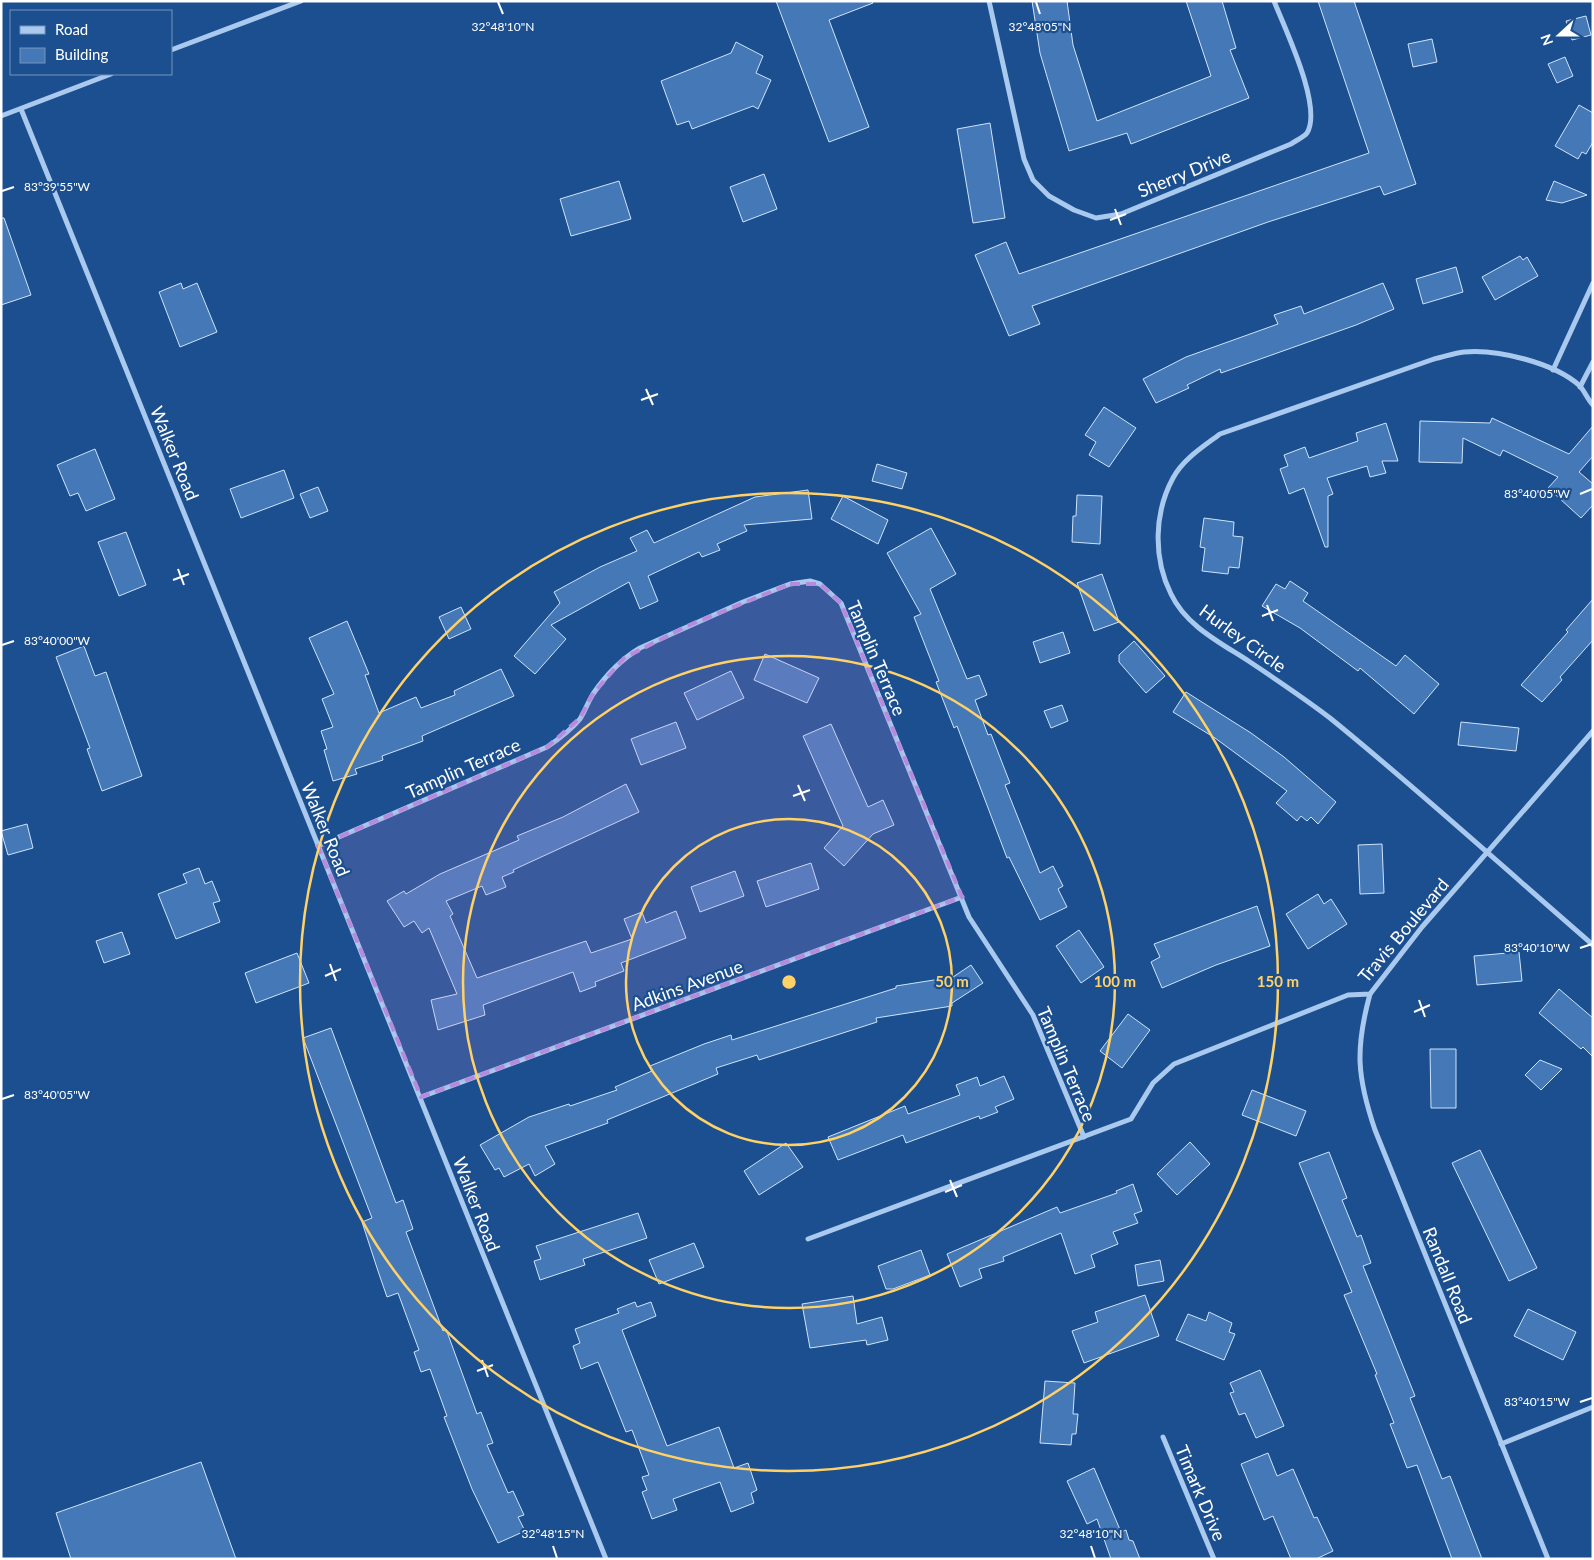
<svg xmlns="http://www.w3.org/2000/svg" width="1594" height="1560" viewBox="0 0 1594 1560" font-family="Lato,sans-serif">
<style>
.building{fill:#4478b7;stroke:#cfe3fa}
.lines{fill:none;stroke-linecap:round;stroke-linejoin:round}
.minor{stroke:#a9c9ee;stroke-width:5}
.marked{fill:#b68bdc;fill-opacity:0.2;stroke:#b68bdc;stroke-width:4;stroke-dasharray:10 6;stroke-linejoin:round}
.ticks{fill:none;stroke:#fff;stroke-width:2}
.ring{fill:none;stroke:#ffd166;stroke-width:2.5}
.labels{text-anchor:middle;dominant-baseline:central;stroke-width:4.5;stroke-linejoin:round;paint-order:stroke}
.street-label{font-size:18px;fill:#fff;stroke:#1b4f8f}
.ticks-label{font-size:12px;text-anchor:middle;fill:#fff;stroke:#1b4f8f;stroke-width:4.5;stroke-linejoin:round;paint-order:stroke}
.centre{fill:#ffd166;stroke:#1b4f8f;stroke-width:2.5}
.ring-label{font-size:15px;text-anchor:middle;font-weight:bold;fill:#ffd166;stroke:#1b4f8f;stroke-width:4.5;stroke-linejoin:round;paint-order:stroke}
</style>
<rect width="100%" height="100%" fill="#1b4f8f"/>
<g class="building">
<polygon points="776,1 872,1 873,3 829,20 869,127 829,142"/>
<polygon points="1032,1 1067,1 1073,45 1097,121 1211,76 1186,1 1222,1 1236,48 1230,50 1249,98 1131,144 1127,133 1069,151 1040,53"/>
<polygon points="1318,1 1354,1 1416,184 1384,195 1380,186 1268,222 1032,306 1040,324 1009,336 975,255 1006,242 1019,274 1369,153"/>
<polygon points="1586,16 1591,35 1572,40 1566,21"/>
<polygon points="1432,39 1437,62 1413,67 1408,44"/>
<polygon points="736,42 763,56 756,73 771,80 758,109 753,106 692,129 689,121 677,125 661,81 731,53"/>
<polygon points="1565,57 1573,76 1557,83 1548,64"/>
<polygon points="1579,105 1593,113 1593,142 1586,154 1582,152 1578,159 1555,146"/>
<polygon points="990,123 1005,218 973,223 957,129"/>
<polygon points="764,174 777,209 743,222 730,187"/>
<polygon points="619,181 631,219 571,236 560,199"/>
<polygon points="1554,181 1587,195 1562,203 1546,200"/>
<polygon points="1,218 4,218 31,295 1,305"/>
<polygon points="1520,256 1523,260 1527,257 1538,276 1495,300 1482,277"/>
<polygon points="1456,267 1463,292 1423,304 1416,279"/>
<polygon points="181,283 183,289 197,283 217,332 180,347 159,292"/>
<polygon points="1383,283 1394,309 1356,325 1221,373 1220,369 1187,385 1189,388 1156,403 1143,379 1186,357 1278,324 1274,315 1301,306 1304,314"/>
<polygon points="1104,407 1136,428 1109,467 1089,455 1096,442 1085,435"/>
<polygon points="1492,418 1569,454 1593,426 1593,456 1579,472 1593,484 1593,505 1581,518 1548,488 1558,477 1503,450 1500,456 1463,438 1462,463 1419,462 1420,421 1490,423"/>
<polygon points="1386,423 1398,461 1382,461 1386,473 1370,477 1367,466 1327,478 1333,494 1328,496 1328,547 1325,547 1304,488 1289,494 1280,469 1288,466 1284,455 1305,447 1309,458 1358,441 1356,433"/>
<polygon points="95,449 115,499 86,511 78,493 70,496 57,465"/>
<polygon points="877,464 907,473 902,489 872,481"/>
<polygon points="284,470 294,498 241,518 230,489"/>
<polygon points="318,487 328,511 310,518 300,494"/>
<polygon points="808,490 812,519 744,525 747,531 717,544 720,550 702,557 699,552 648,576 658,601 640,609 629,582 551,625 566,639 535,674 514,656 560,603 554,592 600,567 637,551 630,538 647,530 654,543 755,497"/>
<polygon points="1077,495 1102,496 1100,544 1072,542 1073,516 1076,516"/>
<polygon points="843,496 888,520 878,544 831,519"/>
<polygon points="1204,518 1234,522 1233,536 1243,537 1239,568 1229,567 1228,574 1202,571 1205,548 1200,547"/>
<polygon points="931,528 956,574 930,589 967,679 979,675 987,695 975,700 988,735 991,734 1010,783 1005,785 1040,873 1053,866 1063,886 1058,889 1067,907 1040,920 1009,857 1007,858 957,726 954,728 936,682 939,681 914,617 921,614 887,553"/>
<polygon points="126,532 146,585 119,596 98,542"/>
<polygon points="1102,574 1119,622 1094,631 1077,583"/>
<polygon points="1290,581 1308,593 1303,601 1396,666 1405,655 1439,684 1414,714 1360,668 1358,671 1300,628 1262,606 1276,584 1285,589"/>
<polygon points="1593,599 1593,640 1560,677 1562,680 1542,702 1521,685 1568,632 1566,630"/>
<polygon points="461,607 471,629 449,639 439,617"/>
<polygon points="347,621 369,674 365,675 379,713 416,697 421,708 455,695 454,691 501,669 514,696 422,736 423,741 382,756 383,760 355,769 357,774 333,781 324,750 327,749 321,731 333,727 322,699 334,694 309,638"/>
<polygon points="1063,632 1070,653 1040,663 1033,642"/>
<polygon points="1134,641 1165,676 1146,693 1119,662 1119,655"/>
<polygon points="84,646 95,676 106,672 142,776 102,791 87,749 90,748 56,657"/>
<polygon points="765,654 819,678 807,703 754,680"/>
<polygon points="731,671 744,698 697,720 684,693"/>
<polygon points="1186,692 1251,733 1284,757 1336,802 1318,824 1311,817 1307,821 1301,816 1297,821 1276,803 1287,791 1215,738 1173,712"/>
<polygon points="1062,705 1068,721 1051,728 1044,711"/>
<polygon points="676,722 686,748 641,765 631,739"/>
<polygon points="1461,722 1519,728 1516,751 1458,745"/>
<polygon points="831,724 868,807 883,800 894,825 873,834 844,866 824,848 843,826 803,736"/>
<polygon points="626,784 639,812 513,870 514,872 502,877 506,887 486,895 482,886 446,901 453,914 450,916 477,978 586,941 591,953 632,939 624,919 642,912 646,923 676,911 686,938 621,963 624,971 595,982 596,986 580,992 573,972 483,1005 485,1015 438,1030 431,1000 457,994 429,928 422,933 414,921 404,927 387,901 404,891 406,894 440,874 519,840 517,836 563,817"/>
<polygon points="27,824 33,848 8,855 1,831"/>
<polygon points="1382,844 1384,893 1360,894 1358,845"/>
<polygon points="811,863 819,889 766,907 757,881"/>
<polygon points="199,868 205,884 212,881 220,901 213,903 220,922 176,939 158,894 187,883 183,874"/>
<polygon points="735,871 744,896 700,912 691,887"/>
<polygon points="1318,894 1324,904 1331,899 1347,924 1308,949 1286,914"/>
<polygon points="1257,906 1270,946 1216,965 1162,988 1151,962 1160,957 1154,944"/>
<polygon points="1079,930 1104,967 1081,983 1056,946"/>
<polygon points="122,932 130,954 104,963 96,941"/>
<polygon points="1519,952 1522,981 1477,985 1474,956"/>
<polygon points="297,953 309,983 256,1003 245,973"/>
<polygon points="971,965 983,983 952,1003 952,1006 876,1018 877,1022 759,1060 757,1055 716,1068 718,1074 607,1120 608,1123 545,1146 555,1164 535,1176 529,1164 504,1177 499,1168 495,1170 480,1145 529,1117 569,1104 570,1106 617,1090 615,1087 652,1071 650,1066 704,1044 731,1035 732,1040 896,988 896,986 953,977"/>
<polygon points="1559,989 1593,1018 1593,1057 1583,1047 1581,1049 1539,1013"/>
<polygon points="1128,1014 1150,1030 1122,1068 1100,1051"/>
<polygon points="331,1028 396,1203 403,1200 413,1229 406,1232 443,1331 446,1329 477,1414 481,1412 493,1443 487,1445 508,1493 513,1491 524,1515 518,1517 525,1531 498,1543 472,1489 444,1417 447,1416 430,1369 421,1372 414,1352 419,1350 398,1293 387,1297 378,1271 362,1222 372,1218 303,1038"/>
<polygon points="1430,1049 1456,1049 1456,1108 1431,1108"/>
<polygon points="1540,1060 1562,1069 1541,1090 1525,1075"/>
<polygon points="1004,1076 1014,1099 995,1107 998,1112 980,1119 979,1116 906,1143 903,1135 838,1160 828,1137 905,1106 908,1114 960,1095 956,1085 977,1077 980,1086"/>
<polygon points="1252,1090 1306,1111 1296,1136 1242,1115"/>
<polygon points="1190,1142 1210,1164 1177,1195 1157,1174"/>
<polygon points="786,1143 803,1167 759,1195 744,1171"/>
<polygon points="1480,1150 1537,1268 1509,1281 1452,1163"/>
<polygon points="1329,1152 1347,1198 1342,1200 1357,1237 1361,1235 1371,1263 1363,1266 1415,1396 1410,1398 1442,1479 1450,1476 1482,1559 1452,1559 1417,1465 1407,1468 1390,1424 1394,1423 1375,1375 1377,1374 1344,1295 1352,1292 1299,1163"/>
<polygon points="1133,1184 1142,1211 1134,1214 1138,1223 1113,1232 1118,1244 1091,1255 1095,1267 1075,1274 1061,1233 1003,1257 1004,1261 979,1269 982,1278 960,1287 947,1254 1057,1207 1060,1213 1117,1193 1116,1191"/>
<polygon points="638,1213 647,1238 583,1259 585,1265 540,1280 534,1261 541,1259 536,1246"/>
<polygon points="694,1243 704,1267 659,1284 649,1260"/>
<polygon points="921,1250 930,1275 893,1289 886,1289 878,1266"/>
<polygon points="1160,1260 1164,1281 1138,1286 1135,1265"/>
<polygon points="1145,1295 1159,1336 1084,1363 1072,1331 1098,1322 1095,1312"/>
<polygon points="853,1296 857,1324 882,1317 888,1340 867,1345 866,1340 810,1348 802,1304"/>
<polygon points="635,1302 637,1307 651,1302 656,1316 622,1330 667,1446 719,1427 734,1468 748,1463 757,1490 751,1493 754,1503 731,1512 720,1482 673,1499 677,1510 652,1519 642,1492 647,1490 642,1477 649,1475 632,1430 626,1432 598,1362 581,1369 573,1346 580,1343 575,1329 619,1313 617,1309"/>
<polygon points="1528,1309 1576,1332 1563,1360 1514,1336"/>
<polygon points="1209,1312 1232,1323 1229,1332 1235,1334 1224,1360 1176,1340 1188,1314 1206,1321"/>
<polygon points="1260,1370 1284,1426 1256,1438 1245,1413 1239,1415 1230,1393 1234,1392 1230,1383"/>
<polygon points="1045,1381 1075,1383 1073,1414 1078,1414 1076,1434 1072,1434 1071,1445 1040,1443"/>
<polygon points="1268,1453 1277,1476 1293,1469 1314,1518 1317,1517 1333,1551 1316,1559 1291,1559 1273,1516 1264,1520 1241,1464"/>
<polygon points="201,1462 236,1559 71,1559 56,1513"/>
<polygon points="1094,1468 1121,1532 1126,1530 1129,1540 1133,1541 1140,1559 1111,1559 1097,1519 1087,1524 1067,1481"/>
</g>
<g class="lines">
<g class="minor">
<path d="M989,1L1024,159L1033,180L1049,196L1074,210L1096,218L1121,214L1291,144C1295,141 1304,137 1307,133C1323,107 1285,29 1274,1"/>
<polyline points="171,50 301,1"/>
<polyline points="21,109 606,1559"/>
<polyline points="1,116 111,74"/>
<polyline points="1553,370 1593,283"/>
<polyline points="1580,387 1593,362"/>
<path d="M1593,405C1588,400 1585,392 1580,386C1555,363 1498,349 1464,352C1454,353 1444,357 1434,359L1220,434C1204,446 1183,459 1173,478C1154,513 1153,558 1171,594C1186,626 1221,643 1250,662C1277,680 1304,698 1330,718C1420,791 1505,869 1593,945"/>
<path d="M318,846L547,747C559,739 571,730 580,719C585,711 588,702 593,694C606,675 620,660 640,648L743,602L790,584L810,581L820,584L841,603L969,917L1033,1015L1084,1137"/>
<path d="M1370,994C1355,1049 1357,1077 1375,1130L1548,1559"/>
<polyline points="421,1097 962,897"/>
<polyline points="808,1239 1131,1119 1153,1083 1174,1064 1348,995 1370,994 1422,927 1593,731"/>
<polyline points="1163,1437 1214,1559"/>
<polyline points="1501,1444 1593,1407"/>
</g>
</g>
<path class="marked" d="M790,584H820L841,603L962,897L421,1097L318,846L547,747L580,718L592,695L624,658L687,626Z"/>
<path class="ticks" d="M498,2L503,14M1036,2L1040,14M2,191L14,187M1115,209L1121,225M1110,220L1126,214M646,389L653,405M641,400L658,394M1580,494L1592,489M178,569L184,585M173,580L189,574M1267,605L1273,621M1262,616L1278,610M2,645L14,641M798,785L805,801M793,796L810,790M1580,948L1592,944M330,964L336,981M325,976L341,969M1419,1000L1425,1017M1414,1012L1430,1005M2,1099L14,1095M950,1180L957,1197M945,1192L962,1185M482,1360L488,1377M477,1371L493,1365M1580,1402L1592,1398M553,1546L557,1558M1091,1546L1095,1558"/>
<g class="ring">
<circle cx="789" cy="982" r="163"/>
<circle cx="789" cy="982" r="326"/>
<circle cx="789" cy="982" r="489"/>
</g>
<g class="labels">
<g class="street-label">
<text transform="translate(1184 173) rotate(-22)">Sherry Drive</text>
<text transform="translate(175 453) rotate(68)">Walker Road</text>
<text transform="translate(1243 638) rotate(36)">Hurley Circle</text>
<text transform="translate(877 658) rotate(67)">Tamplin Terrace</text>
<text transform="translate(463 768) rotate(-24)">Tamplin Terrace</text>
<text transform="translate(326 829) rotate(68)">Walker Road</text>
<text transform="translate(1403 930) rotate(-50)">Travis Boulevard</text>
<text transform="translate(687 985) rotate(-20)">Adkins Avenue</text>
<text transform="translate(1067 1064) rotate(67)">Tamplin Terrace</text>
<text transform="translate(477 1204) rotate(69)">Walker Road</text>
<text transform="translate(1448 1275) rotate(68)">Randall Road</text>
<text transform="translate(1201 1493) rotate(67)">Timark Drive</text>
</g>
</g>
<g class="ticks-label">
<text x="503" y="31">32°48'10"N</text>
<text x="1040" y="31">32°48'05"N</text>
<text x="57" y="191">83°39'55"W</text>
<text x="1537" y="498">83°40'05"W</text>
<text x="57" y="645">83°40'00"W</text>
<text x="1537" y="952">83°40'10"W</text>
<text x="57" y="1099">83°40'05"W</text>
<text x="1537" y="1406">83°40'15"W</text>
<text x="553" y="1538">32°48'15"N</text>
<text x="1091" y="1538">32°48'10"N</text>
</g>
<circle cx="789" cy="982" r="8" class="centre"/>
<g class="ring-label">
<text x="952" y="987">50 m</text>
<text x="1115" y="987">100 m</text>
<text x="1278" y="987">150 m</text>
</g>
<rect width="1594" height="1560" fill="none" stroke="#ffffff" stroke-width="5"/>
<rect x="10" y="10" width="162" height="65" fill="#1b4f8f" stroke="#7695bc"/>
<rect x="20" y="26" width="25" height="8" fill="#a9c9ee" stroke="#7695bc"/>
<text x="55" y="35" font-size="15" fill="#ffffff">Road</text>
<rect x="20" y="48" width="25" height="15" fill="#4478b7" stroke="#7695bc"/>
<text x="55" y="60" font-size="15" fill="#ffffff">Building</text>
<g transform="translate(1559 35) rotate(249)" stroke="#1b4f8f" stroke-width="4" paint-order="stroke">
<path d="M0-4L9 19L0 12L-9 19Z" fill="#ffffff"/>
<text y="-8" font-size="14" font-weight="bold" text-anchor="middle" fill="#ffffff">N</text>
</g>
</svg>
